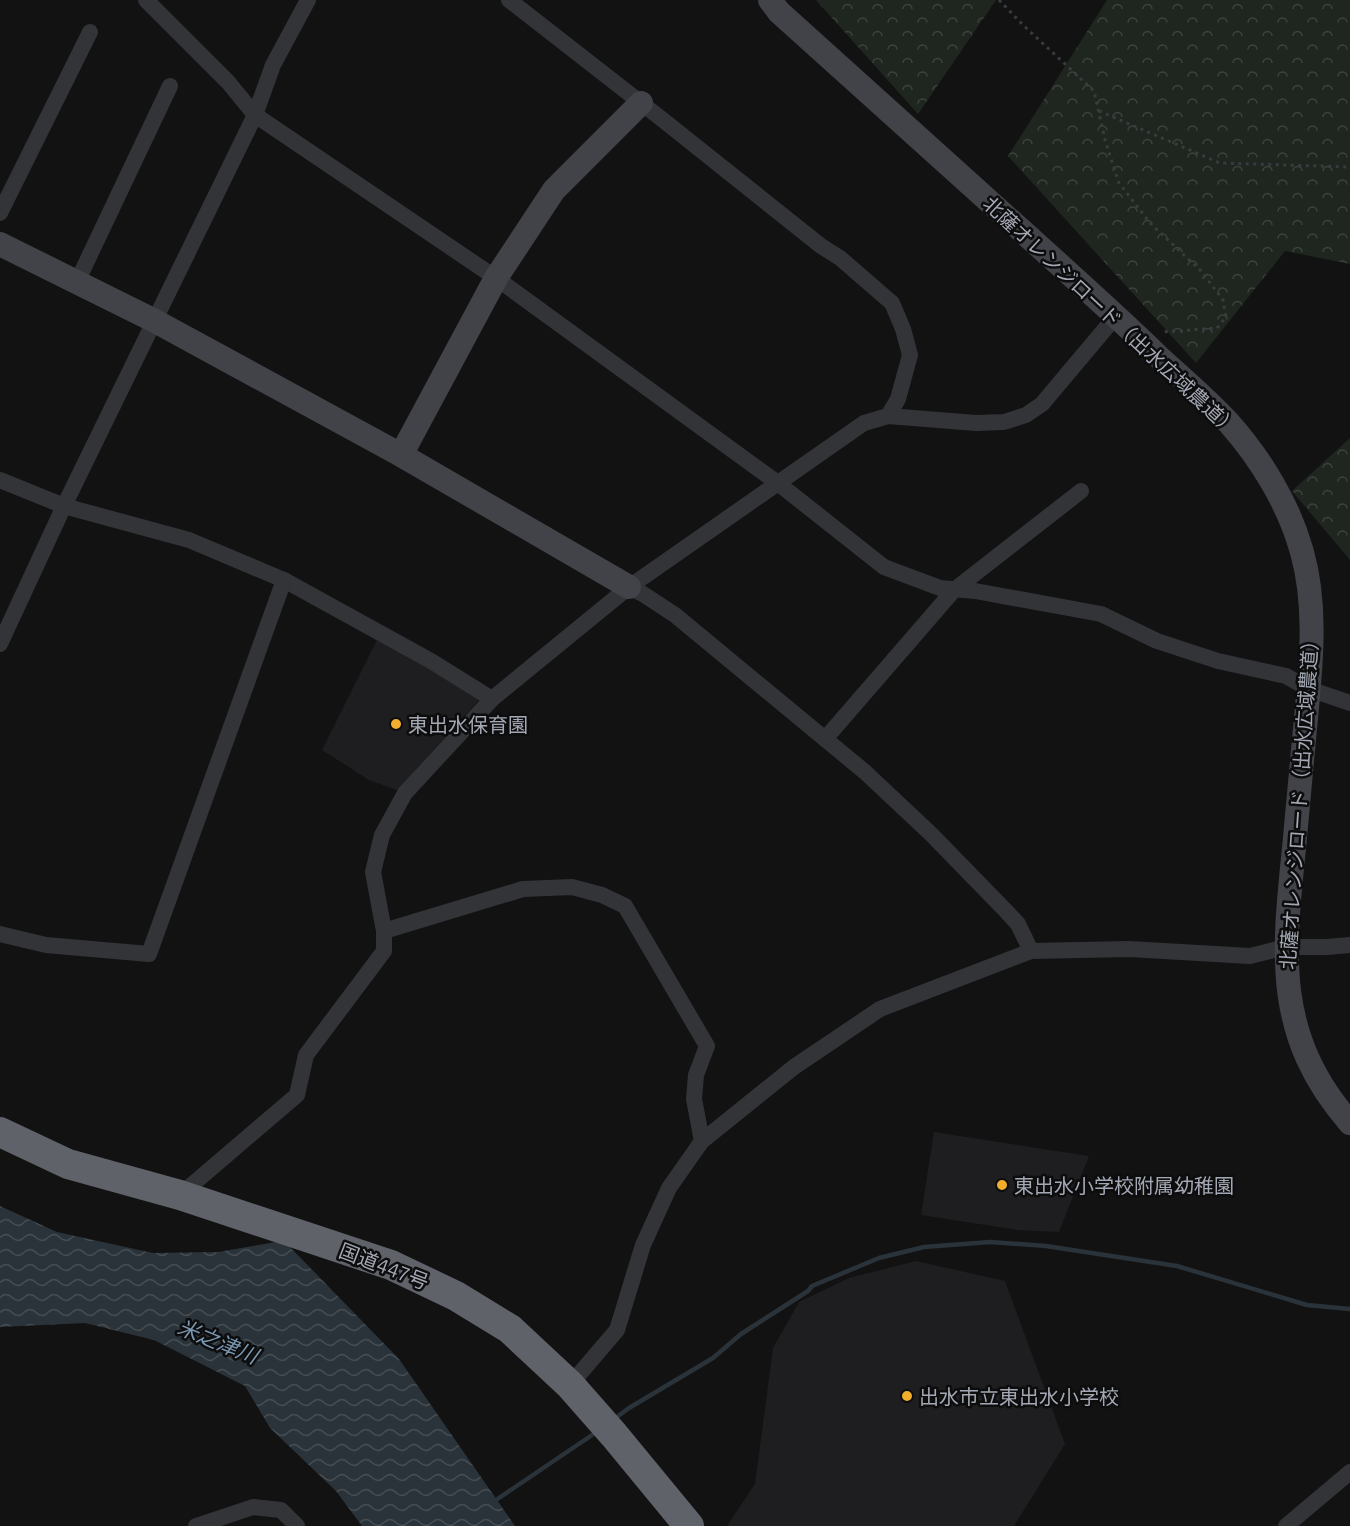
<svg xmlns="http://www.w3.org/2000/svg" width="1350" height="1526" viewBox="0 0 1350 1526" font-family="Ubuntu,'Noto Sans JP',sans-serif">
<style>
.built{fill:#1e1e20}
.forest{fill:url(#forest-crowns)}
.water{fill:url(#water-waves)}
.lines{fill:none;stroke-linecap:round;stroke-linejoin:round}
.stream{stroke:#2a3339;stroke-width:4.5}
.path{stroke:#393b3f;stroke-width:3;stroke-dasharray:3 4.5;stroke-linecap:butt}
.street{stroke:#333438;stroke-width:16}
.secondary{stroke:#414348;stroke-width:24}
.highway{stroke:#5f6269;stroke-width:30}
.poi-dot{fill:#f1ad2c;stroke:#0d0d0e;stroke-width:2}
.labels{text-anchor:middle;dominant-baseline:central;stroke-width:5;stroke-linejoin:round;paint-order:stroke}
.street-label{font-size:20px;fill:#a3a8b4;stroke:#0d0d0e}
.poi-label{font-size:20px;fill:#a3a8b4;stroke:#0d0d0e;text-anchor:start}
.water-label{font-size:21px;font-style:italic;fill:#7997b0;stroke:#0d0d0e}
</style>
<defs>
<pattern id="forest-crowns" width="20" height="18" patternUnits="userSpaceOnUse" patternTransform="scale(1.5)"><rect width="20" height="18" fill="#1e261f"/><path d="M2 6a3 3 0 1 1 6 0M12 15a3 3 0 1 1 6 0" fill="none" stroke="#3c433d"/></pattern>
<pattern id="water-waves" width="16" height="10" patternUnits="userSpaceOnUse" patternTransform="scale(1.5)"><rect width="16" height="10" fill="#2a3339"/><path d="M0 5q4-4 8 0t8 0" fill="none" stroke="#464e53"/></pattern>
</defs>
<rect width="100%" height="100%" fill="#121213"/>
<g class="built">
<polygon points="379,636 481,698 397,790 369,780 322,750"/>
<polygon points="934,1132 1089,1156 1059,1232 1018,1230 921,1215"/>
<polygon points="916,1261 1005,1281 1065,1444 1014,1526 727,1526 755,1484 773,1348 799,1302 849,1278"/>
</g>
<g class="forest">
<polygon points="816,0 996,0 918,114"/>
<polygon points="1107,0 1350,0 1350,264 1285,251 1196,363 1008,156"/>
<polygon points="1350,438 1350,560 1292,491"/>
</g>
<polygon class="water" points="0,1206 57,1232 153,1253 218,1252 276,1242 287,1244 399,1359 515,1526 362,1526 336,1491 270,1428 245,1386 154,1340 85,1323 0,1327"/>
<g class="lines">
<g class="stream">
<polyline points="614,1419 629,1408 713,1358 741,1334 808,1291 812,1286 879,1258 924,1247 990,1242 1046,1246 1177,1266 1307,1305 1350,1309"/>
<polyline points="493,1502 598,1431"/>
</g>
<g class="path">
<polyline points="999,0 1023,25 1094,91 1105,140 1119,183 1150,223 1201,271 1223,300 1226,317 1217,328 1161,332"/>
<polyline points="1099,111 1220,163 1350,167"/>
</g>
<g class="street">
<polyline points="146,0 228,82 255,115 496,278 779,484 884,567 940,588 975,591 1101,614 1157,641 1218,661 1286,676 1309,689 1350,703"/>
<polyline points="509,0 663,120 821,246 840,258 892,303 903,329 910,355 898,399 888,416"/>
<polyline points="0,213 90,32"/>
<polyline points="77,282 170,86"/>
<polyline points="0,480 64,506 189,540 284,580 431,661 492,699"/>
<polyline points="629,587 643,594 675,615 865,772 931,834 1007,912 1018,924 1031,951"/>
<polyline points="0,644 64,506 255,115 273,65 308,0"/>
<polyline points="825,739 954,590 1081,491"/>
<polyline points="384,931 523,889 572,887 602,895 625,906 707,1046 696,1075 694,1099 702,1141"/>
<polyline points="0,934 46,945 149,954 284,580"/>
<polyline points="180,1195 297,1095 306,1055 384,951 384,931 373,872 382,835 405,793 492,699 629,587 864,423 888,416 976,423 1004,422 1026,415 1042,404 1116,316"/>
<polyline points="570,1385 617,1330 643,1245 669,1188 702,1141 794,1067 880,1009 1031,951 1129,949 1250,956 1286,947 1327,947 1350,945"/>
<polyline points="196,1526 253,1507 281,1510 297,1526"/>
<polyline points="1286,1526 1350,1472"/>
</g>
<g class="secondary">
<path d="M770,0L779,12C863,87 947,163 1031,239C1074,278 1118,317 1160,358C1183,379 1208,400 1229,423C1261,459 1289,505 1302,552C1316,602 1312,655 1307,707C1303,754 1298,801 1294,848C1283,955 1274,1036 1350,1123"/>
<polyline points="0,244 155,321 401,455 629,587"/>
<polyline points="401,455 496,278 554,190 641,103"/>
</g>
<polyline class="highway" points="0,1132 68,1164 180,1195 391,1265 456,1296 510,1329 570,1385 614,1435 689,1526"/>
</g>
<g class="poi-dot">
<circle cx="396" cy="724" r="6"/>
<circle cx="1002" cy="1185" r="6"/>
<circle cx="907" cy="1396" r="6"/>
</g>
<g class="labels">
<g class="street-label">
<text transform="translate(1111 316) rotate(43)">北薩オレンジロード（出水広域農道）</text>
<text transform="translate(1299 800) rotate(-86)">北薩オレンジロード（出水広域農道）</text>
<text transform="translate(384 1266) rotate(21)">国道447号</text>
</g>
<g class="poi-label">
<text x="408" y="724">東出水保育園</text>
<text x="1014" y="1185">東出水小学校附属幼稚園</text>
<text x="919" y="1396">出水市立東出水小学校</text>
</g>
<g class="water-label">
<text transform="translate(218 1341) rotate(22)">米之津川</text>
</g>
</g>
</svg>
